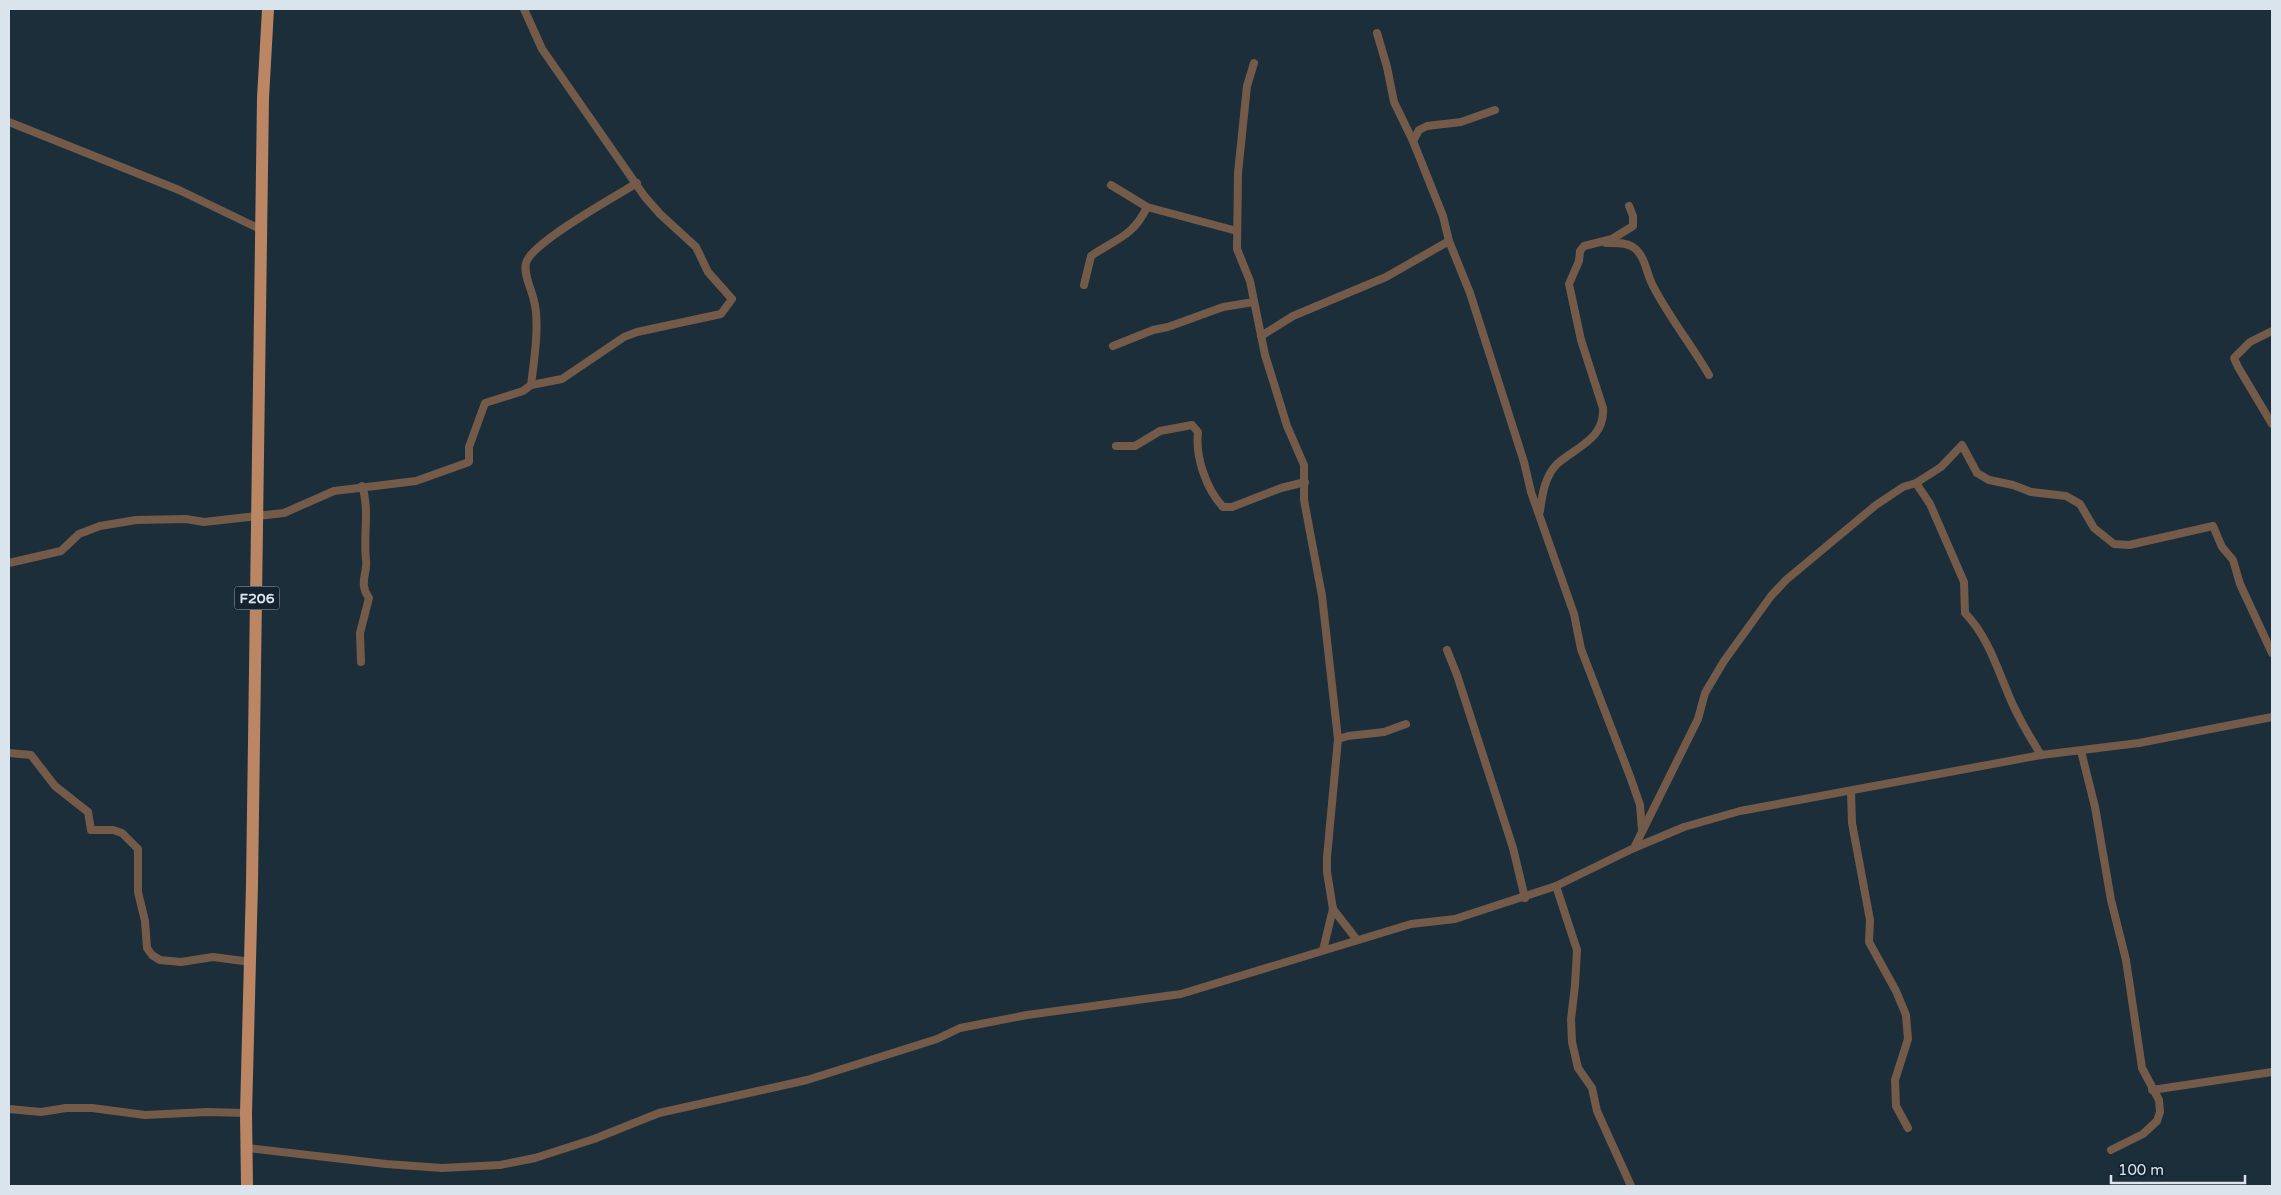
<svg xmlns="http://www.w3.org/2000/svg" width="2281" height="1195" viewBox="0 0 2281 1195" font-family="'Varela Round',sans-serif">
<style>
.lines{fill:none;stroke-linecap:round;stroke-linejoin:round}
.street{stroke:#745a49;stroke-width:8}
.primary{stroke:#bb8663;stroke-width:12}
.labels{text-anchor:middle;dominant-baseline:central;stroke-width:4.5;stroke-linejoin:round;paint-order:stroke}
.shield{fill:#132430;stroke:#9eaab4;stroke-width:1}
.shield-label{font-size:14px;font-weight:bold;fill:#d9e4ec}
</style>
<rect width="100%" height="100%" fill="#1c2e3a"/>
<g class="lines">
<g class="street">
<polyline points="524,9 542,49 645,197 660,214 696,247 708,272 732,299 721,314 637,332 624,337 562,379 531,385"/>
<polyline points="1377,33 1387,67 1394,102 1413,141 1443,216 1449,241 1470,293 1524,462 1531,492 1574,614 1581,649 1631,779 1640,805 1642,830"/>
<polyline points="1254,63 1247,86 1238,173 1237,249 1250,281 1265,355 1275,387 1287,426 1304,465 1304,500 1322,596 1338,739 1327,857 1327,872 1333,909 1323,950"/>
<polyline points="9,122 179,190 262,230"/>
<polyline points="1413,141 1419,130 1427,126 1461,122 1495,110"/>
<polyline points="1111,185 1147,207 1237,231"/>
<path d="M1606,243C1615,243 1625,242 1633,247C1645,255 1646,272 1652,284C1668,316 1691,344 1709,375"/>
<path d="M1084,285L1091,256C1115,239 1133,237 1147,207"/>
<polyline points="2272,331 2250,342 2234,358 2238,367 2272,424"/>
<polyline points="1261,336 1293,316 1386,277 1449,241"/>
<polyline points="1113,346 1153,330 1168,327 1223,307 1254,302"/>
<path d="M1116,446H1135L1160,431L1192,425L1198,432C1195,456 1206,489 1223,507H1232L1281,488L1305,482"/>
<path d="M1916,483L1930,504L1964,582L1965,613C1990,639 1998,672 2013,705C2021,722 2031,739 2041,755"/>
<path d="M1540,511C1542,495 1545,476 1557,464C1576,447 1605,439 1603,408L1581,340L1569,284L1579,261L1580,251L1584,246L1612,239L1633,226V216L1629,206"/>
<path d="M9,563L61,551L79,534L100,526L136,520L186,519L204,522L284,513L334,491L416,481L469,462V447L485,403L523,391L531,385C534,361 540,323 534,301C532,290 523,274 526,263C531,243 616,196 637,183"/>
<polyline points="1447,650 1457,675 1513,848 1525,898"/>
<path d="M361,662L360,633L369,598C358,583 368,573 366,560C363,536 370,509 362,486"/>
<polyline points="1338,739 1348,736 1384,732 1406,724"/>
<polyline points="2081,751 2095,807 2111,900 2126,960 2142,1068 2159,1100 2160,1112 2157,1121 2143,1134 2111,1150"/>
<polyline points="9,753 31,755 55,786 88,812 91,830 113,830 122,833 138,849 138,892 145,921 147,948 152,955 160,960 181,962 213,957 251,962"/>
<polyline points="1851,792 1852,823 1870,920 1869,942 1896,991 1906,1015 1908,1039 1895,1080 1896,1106 1908,1128"/>
<polyline points="1634,848 1698,719 1705,693 1724,661 1771,596 1786,580 1876,505 1903,487 1916,483 1941,467 1962,445 1977,473 1989,480 2013,485 2031,492 2066,496 2080,504 2094,528 2114,544 2129,545 2213,526 2222,547 2233,560 2240,584 2272,653"/>
<polyline points="1556,886 1577,950 1575,985 1571,1019 1572,1042 1578,1068 1592,1088 1597,1111 1631,1186"/>
<polyline points="1333,909 1357,940"/>
<polyline points="2152,1090 2272,1072"/>
<polyline points="9,1109 41,1112 66,1108 92,1108 145,1115 207,1112 246,1113"/>
<polyline points="248,1148 386,1164 442,1168 500,1165 535,1158 594,1139 659,1113 807,1080 937,1039 960,1028 1027,1015 1181,994 1411,924 1455,919 1556,886 1634,848 1684,827 1740,811 2041,755 2139,743 2272,717"/>
</g>
<polyline class="primary" points="247,1186 246,1113 252,884 263,98 268,9"/>
</g>
<g class="labels">
<rect class="shield" x="234.5" y="586.5" width="45" height="23" rx="4"/>
<g class="shield-label">
<text x="257" y="598">F206</text>
</g>
</g>
<rect width="2281" height="1195" fill="none" stroke="#d9e4ec" stroke-width="20"/>
<path d="M2111 1175v8h134v-8" fill="none" stroke="#d9e4ec" stroke-width="2.5"/>
<text x="2118" y="1175" font-size="15" fill="#d9e4ec" stroke="#132430" stroke-width="4" paint-order="stroke">100 m</text>
</svg>
